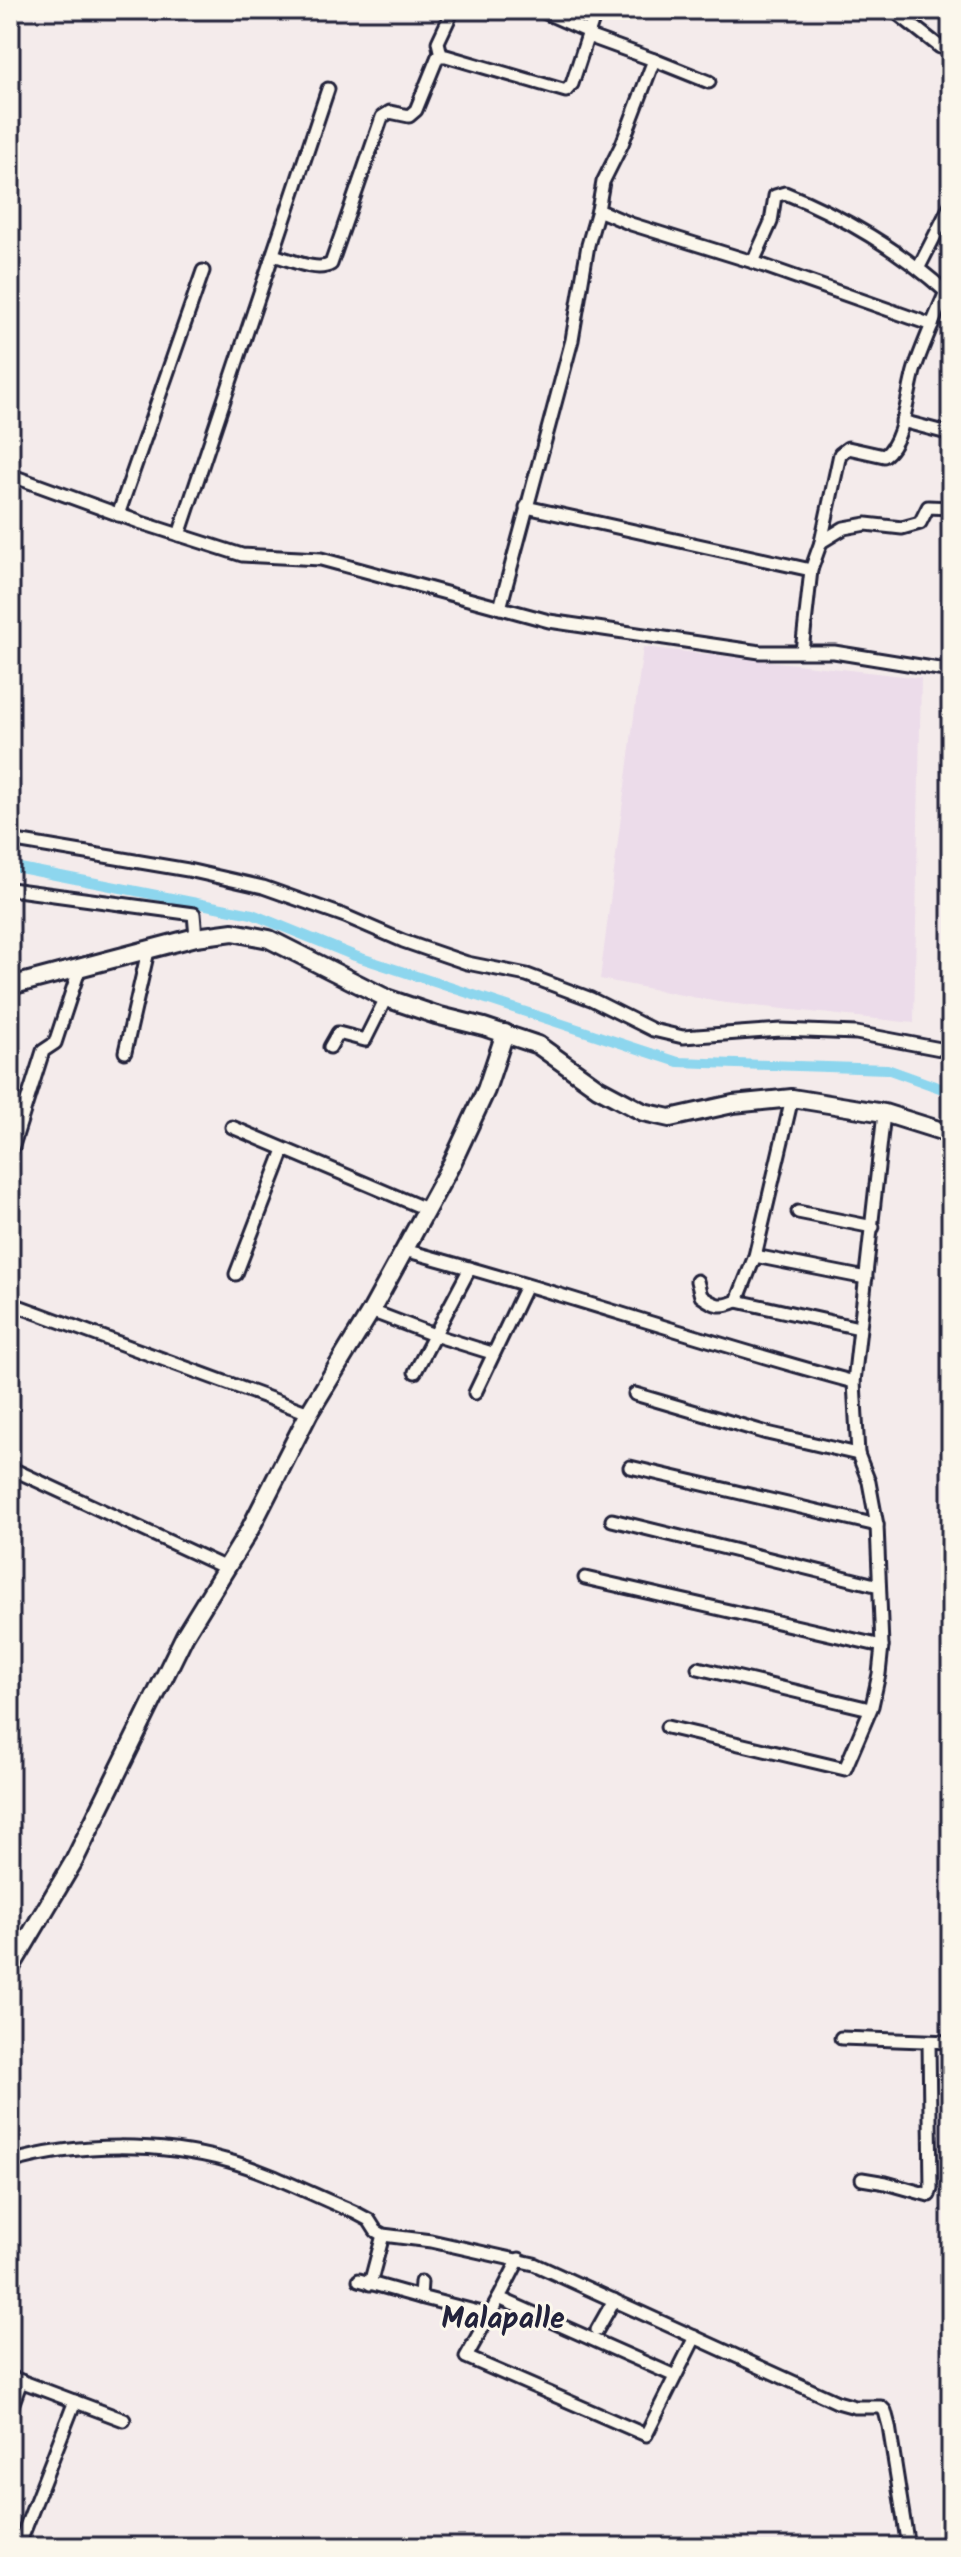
<svg xmlns="http://www.w3.org/2000/svg" width="961" height="2557" viewBox="0 0 961 2557" font-family="Kalam,sans-serif">
<style>
.built{fill:#ecdcea}
.lines{fill:none;stroke-linecap:round;stroke-linejoin:round}
.canal{stroke:#8dd6ee;stroke-width:10}
.minor-casing{stroke:#22223b;stroke-width:17}
.secondary-casing{stroke:#22223b;stroke-width:22}
.primary-casing{stroke:#22223b;stroke-width:22}
.minor{stroke:#fbf7ec;stroke-width:11}
.secondary{stroke:#fbf7ec;stroke-width:16}
.primary{stroke:#fbf7ec;stroke-width:16}
.labels{text-anchor:middle;dominant-baseline:central;stroke-width:6;stroke-linejoin:round;paint-order:stroke}
.quarter-label{font-size:30px;font-weight:bold;fill:#22223b;stroke:#fbf7ec}
</style>
<rect width="100%" height="100%" fill="#f4ebeb"/>
<filter id="ink" filterUnits="userSpaceOnUse"><feTurbulence type="fractalNoise" baseFrequency=".0125" numOctaves="2"/><feDisplacementMap in="SourceGraphic" scale="16" xChannelSelector="R" yChannelSelector="G"/><feConvolveMatrix kernelMatrix="1 2 1 2 8 2 1 2 1" color-interpolation-filters="sRGB"/></filter>
<g filter="url(#ink)">
<polygon class="built" points="643,647 921,678 914,1023 718,1002 600,979"/>
<g class="lines">
<polyline class="canal" points="10,866 252,914 355,956 678,1062 887,1069 951,1092"/>
<g class="minor-casing">
<g id="minor">
<polyline points="539,10 589,32"/>
<polyline points="893,10 940,47"/>
<polyline points="588,36 654,60 622,144 603,182 598,210"/>
<polyline points="441,55 438,42 453,10"/>
<polyline points="654,60 709,82"/>
<path d="M273,255C290,259 316,273 331,264L382,117L390,112L409,116L416,110L438,56H446L566,91L572,84L596,10"/>
<path d="M753,262L771,222L775,196L785,193C841,215 901,251 946,292"/>
<polyline points="919,267 951,204"/>
<polyline points="902,421 951,434"/>
<polyline points="10,475 142,523 242,555 321,559 549,621 760,652 834,652 951,671"/>
<polyline points="526,507 811,570"/>
<polyline points="118,515 203,271"/>
<polyline points="179,535 328,89"/>
<polyline points="821,542 844,528 866,524 902,528 920,523 928,507 951,508"/>
<polyline points="500,608 572,340 588,245 598,210 631,224 753,262 932,325"/>
<path d="M802,651L811,570L821,542L840,454L848,448L884,456C905,442 907,392 915,368C924,342 935,317 946,292L951,294"/>
<polyline points="10,840 188,870 263,887 345,916 403,941 467,963 527,975 591,999 653,1030 683,1037 781,1030 856,1033 951,1051"/>
<polyline points="10,889 194,914 196,937"/>
<polyline points="330,1047 338,1033 365,1040 386,998"/>
<polyline points="125,1052 148,951"/>
<polyline points="232,1127 426,1209"/>
<polyline points="11,1152 43,1051 55,1043 79,970"/>
<polyline points="798,1212 873,1227"/>
<path d="M404,1250C555,1290 703,1342 854,1382"/>
<polyline points="755,1256 866,1278"/>
<polyline points="236,1274 284,1150"/>
<path d="M697,1281L701,1296C715,1306 721,1308 737,1301L755,1256L792,1098"/>
<polyline points="737,1301 859,1328"/>
<polyline points="10,1303 309,1413"/>
<polyline points="371,1311 434,1335 492,1353"/>
<polyline points="415,1372 470,1268"/>
<polyline points="475,1393 526,1286"/>
<polyline points="635,1394 767,1433 858,1454"/>
<polyline points="630,1467 877,1525"/>
<polyline points="10,1468 226,1568"/>
<polyline points="612,1520 879,1586"/>
<polyline points="585,1578 882,1646"/>
<polyline points="698,1668 870,1709"/>
<polyline points="667,1727 845,1769 872,1706 879,1674 882,1646 877,1525 869,1482 858,1454 854,1382 884,1113"/>
<polyline points="841,2038 951,2042"/>
<path d="M10,2162C78,2142 160,2142 229,2161C269,2172 315,2196 354,2212L369,2220L376,2231L383,2235L431,2241L534,2264L837,2402L855,2407H881L885,2411L889,2426L908,2547"/>
<polyline points="862,2179 886,2183 929,2195 931,2188 929,2043"/>
<polyline points="519,2259 499,2298 675,2376"/>
<polyline points="359,2280 420,2297"/>
<polyline points="421,2282 420,2297 490,2315"/>
<polyline points="370,2284 383,2235"/>
<polyline points="499,2298 466,2357 646,2435 695,2337"/>
<polyline points="597,2330 614,2300"/>
<polyline points="10,2377 124,2420"/>
<polyline points="10,2411 21,2381"/>
<polyline points="18,2547 75,2401"/>
</g>
</g>
<g class="secondary-casing">
<polyline id="secondary" points="10,1969 74,1861 185,1635 249,1531 309,1413 371,1311 452,1163 486,1090 505,1033"/>
</g>
<g class="primary-casing">
<polyline id="primary" points="10,986 196,937 233,932 269,939 386,998 436,1015 484,1027 538,1045 598,1088 643,1112 670,1118 733,1104 792,1098 884,1113 951,1134"/>
</g>
<use href="#minor" class="minor"/>
<use href="#secondary" class="secondary"/>
<use href="#primary" class="primary"/>
</g>
</g>
<g class="labels">
<g class="quarter-label">
<text x="503" y="2320">Malapalle</text>
</g>
</g>
<rect width="961" height="2557" fill="none" stroke="#fbf7ec" stroke-width="40"/>
<rect x="20" y="20" width="921" height="2517" fill="none" stroke="#22223b" stroke-width="3" filter="url(#ink)"/>
</svg>
